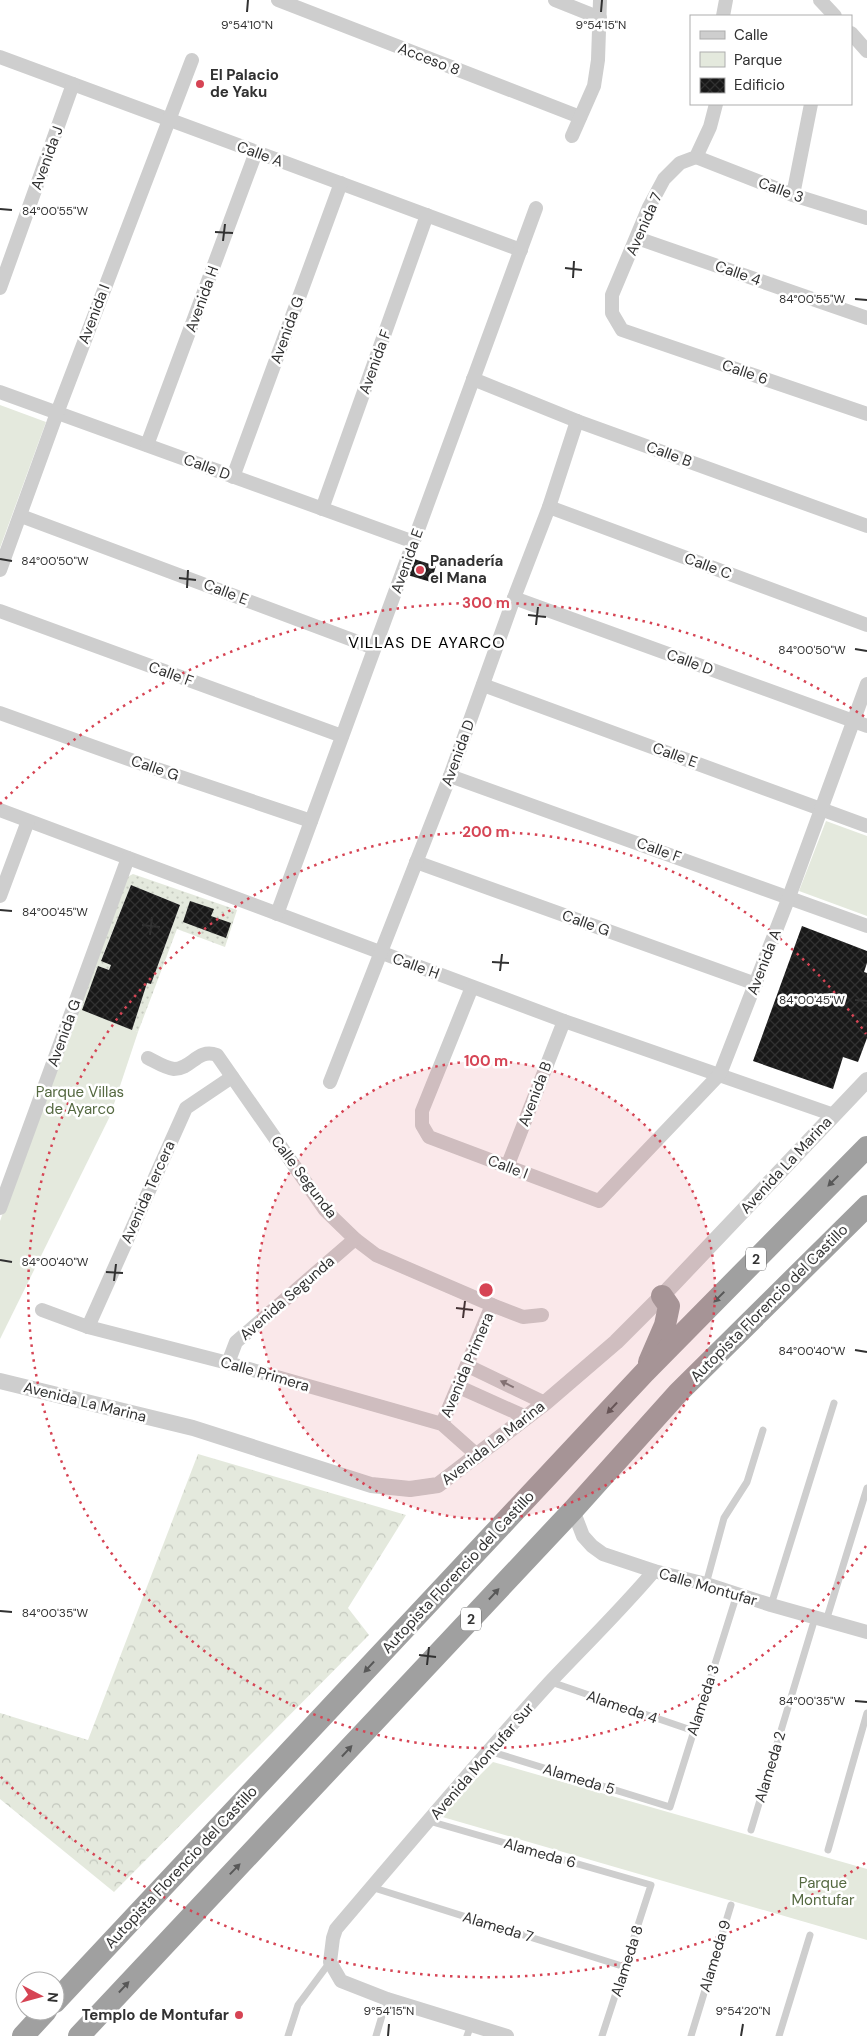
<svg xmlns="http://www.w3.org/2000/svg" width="867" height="2036" viewBox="0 0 867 2036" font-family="'DM Sans',sans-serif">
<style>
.grass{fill:url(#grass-dots)}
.forest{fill:url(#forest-crowns)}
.park{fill:#e4e9dd}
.building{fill:url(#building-cross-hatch)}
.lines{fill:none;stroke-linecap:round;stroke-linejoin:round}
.service{stroke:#cecece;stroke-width:7}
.minor{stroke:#cecece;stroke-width:14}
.tertiary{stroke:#cecece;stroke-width:16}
.trunk{stroke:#a0a0a0;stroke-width:22}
.oneway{fill:#585858}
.oneway2{fill:#787878}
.ticks{fill:none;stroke:#313131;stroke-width:2}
.ring{fill:none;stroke:#d64454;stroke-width:2.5;stroke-dasharray:2.5 5}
.poi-dot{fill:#d64454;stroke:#fff;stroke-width:2}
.labels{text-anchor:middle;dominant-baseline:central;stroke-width:5;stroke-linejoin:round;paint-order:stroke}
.shield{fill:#fff;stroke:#6f6f6f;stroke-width:1}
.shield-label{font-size:14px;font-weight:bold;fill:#313131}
.street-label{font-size:15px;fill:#313131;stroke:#fff}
.poi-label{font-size:15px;font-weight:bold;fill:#313131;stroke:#fff;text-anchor:start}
.park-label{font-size:15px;fill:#556941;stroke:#fff}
.neighbourhood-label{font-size:16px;letter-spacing:1px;fill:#000;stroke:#fff}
.ticks-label{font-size:12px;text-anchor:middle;fill:#313131;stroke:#fff;stroke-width:5;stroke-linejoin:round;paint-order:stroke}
.centre{fill:#d64454;stroke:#fff;stroke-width:2.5}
.ring-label{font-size:15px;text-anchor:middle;font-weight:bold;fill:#d64454;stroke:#fff;stroke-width:5;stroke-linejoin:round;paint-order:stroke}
</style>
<defs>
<pattern id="grass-dots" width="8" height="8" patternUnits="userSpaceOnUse" patternTransform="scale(1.25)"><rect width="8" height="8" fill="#e4e9dd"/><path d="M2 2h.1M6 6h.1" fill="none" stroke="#c4c8be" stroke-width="1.8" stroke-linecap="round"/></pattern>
<pattern id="forest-crowns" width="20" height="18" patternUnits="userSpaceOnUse" patternTransform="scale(1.25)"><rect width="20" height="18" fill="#e4e9dd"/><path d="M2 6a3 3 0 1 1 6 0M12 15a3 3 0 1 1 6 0" fill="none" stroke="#c4c8be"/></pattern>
<pattern id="building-cross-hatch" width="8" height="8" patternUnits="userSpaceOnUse" patternTransform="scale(1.25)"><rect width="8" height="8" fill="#181818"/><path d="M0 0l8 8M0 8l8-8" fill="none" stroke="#313131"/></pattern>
</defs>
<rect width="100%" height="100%" fill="#fff"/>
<polygon class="grass" points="133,874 237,910 225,947 177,929 138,1032 132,1030 147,983 151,984 180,905 131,885 101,960 111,965 109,970 98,966 82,1010 78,1008 127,877"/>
<polygon class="forest" points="198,1454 406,1515 348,1608 369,1635 114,1892 0,1799 0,1713 88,1740"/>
<g class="park">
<polygon points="0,405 46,422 0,548"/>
<polygon points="826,821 867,836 867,916 799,891"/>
<polygon points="78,1008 138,1032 110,1116 0,1339 0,1221"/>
<polygon points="493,1762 867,1869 867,1940 439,1816"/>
</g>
<g class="building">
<polygon points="411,558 436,566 431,582 404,574"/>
<polygon points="131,885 180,905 151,984 147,983 132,1030 82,1010 98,966 109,970 111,965 101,961"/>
<polygon points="190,901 214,909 211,916 231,923 226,938 183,922"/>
<polygon points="802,926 867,951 867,963 864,972 867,973 867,1038 858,1062 843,1057 833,1089 753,1061"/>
</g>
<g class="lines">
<g class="service">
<polyline points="706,1584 724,1518 747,1482 763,1430"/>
<polyline points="771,1605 834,1403"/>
<polyline points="826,1621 867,1488"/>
<polyline points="551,1682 694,1731"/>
<polyline points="489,1751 670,1807 737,1594"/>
<polyline points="429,1821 651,1885 602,2036"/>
<polyline points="751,1830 815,1618"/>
<polyline points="828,1850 867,1713"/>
<polyline points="371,1887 625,1967"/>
<polyline points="288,2036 298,2005 330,1962"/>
<polyline points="376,2036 387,1999"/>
<polyline points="467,2036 471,2025"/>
<polyline points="691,2036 731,1905"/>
<polyline points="779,2036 810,1935"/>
</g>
<g class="minor">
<polyline points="278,0 580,117"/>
<polyline points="555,0 600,18"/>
<polyline points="820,0 835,16"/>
<polyline points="723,16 726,0"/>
<polyline points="851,33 867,51"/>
<polyline points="0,57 521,250"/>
<polyline points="716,104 710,127 696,157 680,163 664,179 649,207 612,295 612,313 622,330 867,414"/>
<polyline points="572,136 594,86 598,60 600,0"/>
<polyline points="696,157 793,195 867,218"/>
<polyline points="793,195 811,104"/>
<polyline points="637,238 867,318"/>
<polyline points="0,288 73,84"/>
<polyline points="473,379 577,421 867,526"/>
<polyline points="0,392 414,542"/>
<polyline points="147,445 256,152"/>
<polyline points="233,477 341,183"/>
<polyline points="549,507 867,625"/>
<polyline points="322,509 427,215"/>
<polyline points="21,516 374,648"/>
<polyline points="0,570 57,413 192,60"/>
<polyline points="514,598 867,726"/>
<polyline points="0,611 342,736"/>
<polyline points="483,685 867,826"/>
<polyline points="0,713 145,765 311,821"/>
<polyline points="450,776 867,926"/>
<polyline points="0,810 564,1021 834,1115"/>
<polyline points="416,862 756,984"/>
<polyline points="0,896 28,821"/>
<polyline points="277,914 536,208"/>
<polyline points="472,987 422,1111 422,1125 429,1137 599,1201 720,1074 789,897 867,684"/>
<path d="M148,1058C156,1062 165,1068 174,1069C192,1069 197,1048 217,1055L325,1210L355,1239L376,1255L492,1305L523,1317L542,1315"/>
<polyline points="330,1082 450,776 514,598 549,507 577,421"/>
<polyline points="507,1167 564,1021"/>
<polyline points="0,1208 128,858"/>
<polyline points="42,1310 88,1327 228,1363 442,1424 478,1456"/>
<polyline points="88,1327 186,1108 232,1077"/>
<polyline points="228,1363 236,1342 355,1239"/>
<polyline points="468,1366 545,1403"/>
<polyline points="459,1387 526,1417"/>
<polyline points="442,1424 492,1305"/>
<polyline points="573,1510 583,1536 592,1546 603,1554 654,1571 706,1584 771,1605 867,1632"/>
<path d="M507,2036L387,1999L341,1981L330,1962L333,1938L336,1929C406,1847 477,1762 550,1682C585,1645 621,1610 654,1571"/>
</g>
<polyline class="tertiary" points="0,1381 193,1428 371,1485 410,1489 438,1485 545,1403 616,1342 662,1296 867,1080"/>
<g class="trunk">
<polyline points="649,1362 665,1325 669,1306 662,1296"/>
<polyline points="55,2002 645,1372 867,1147"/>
<polyline points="23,2036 46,2011"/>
<polyline points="79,2036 573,1510 678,1393 867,1206"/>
</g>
</g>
<defs><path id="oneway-solid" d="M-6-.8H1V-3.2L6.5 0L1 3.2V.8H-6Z" transform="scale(1.25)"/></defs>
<g class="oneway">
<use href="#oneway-solid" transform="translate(833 1181) rotate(135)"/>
<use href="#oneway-solid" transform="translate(719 1297) rotate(135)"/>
<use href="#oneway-solid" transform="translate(612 1408) rotate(133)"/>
<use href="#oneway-solid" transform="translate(494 1594) rotate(-47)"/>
<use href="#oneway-solid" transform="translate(369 1667) rotate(133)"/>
<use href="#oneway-solid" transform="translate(347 1751) rotate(-47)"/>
<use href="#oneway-solid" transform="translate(235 1869) rotate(-46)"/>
<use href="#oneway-solid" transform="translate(124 1987) rotate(-47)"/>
</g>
<use class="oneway2" href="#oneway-solid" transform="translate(507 1384) rotate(-154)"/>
<path class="ticks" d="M247,12L248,0M601,12L602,0M0,209L12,210M215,232L233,233M223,241L225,224M565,268L582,270M573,278L574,261M855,299L867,300M0,559L12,561M179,578L196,580M187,588L188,570M528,615L546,617M536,625L538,607M855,649L867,651M0,910L12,911M142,925L160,927M150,935L152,917M492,962L509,963M500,971L502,954M855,1000L867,1001M0,1260L12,1262M106,1272L123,1273M114,1281L116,1264M456,1308L473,1310M463,1318L465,1301M855,1350L867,1352M0,1611L12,1612M419,1655L436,1657M427,1665L429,1647M855,1701L867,1702M388,2036L389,2024M741,2036L743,2024"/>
<circle cx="486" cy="1290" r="229" fill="#d64454" fill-opacity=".12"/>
<g class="ring">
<circle cx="486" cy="1290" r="229"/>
<path d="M866 1546A458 458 0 1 1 866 1034"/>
<path d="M865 1863A687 687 0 0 1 0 1776M0 804A687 687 0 0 1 865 717"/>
</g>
<g class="poi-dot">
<circle cx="200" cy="84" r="5"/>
<circle cx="420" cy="570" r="5"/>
<circle cx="239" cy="2015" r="5"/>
</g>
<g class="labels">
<g class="shield">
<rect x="746" y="1247.5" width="20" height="23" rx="4"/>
<rect x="461" y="1607.5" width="20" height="23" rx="4"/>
</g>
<g class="shield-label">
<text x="756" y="1259">2</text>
<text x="471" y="1619">2</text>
</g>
<g class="street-label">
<text transform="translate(429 59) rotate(21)">Acceso 8</text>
<text transform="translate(260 154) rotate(20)">Calle A</text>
<text transform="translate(47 158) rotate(-70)">Avenida J</text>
<text transform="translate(781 190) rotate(20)">Calle 3</text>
<text transform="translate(644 224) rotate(-66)">Avenida 7</text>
<text transform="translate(738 273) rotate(19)">Calle 4</text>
<text transform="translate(202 299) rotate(-70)">Avenida H</text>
<text transform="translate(94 314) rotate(-69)">Avenida I</text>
<text transform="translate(287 330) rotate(-70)">Avenida G</text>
<text transform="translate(375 362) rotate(-70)">Avenida F</text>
<text transform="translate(745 372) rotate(19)">Calle 6</text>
<text transform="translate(669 454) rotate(20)">Calle B</text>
<text transform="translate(207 467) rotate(20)">Calle D</text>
<text transform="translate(407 561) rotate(-70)">Avenida E</text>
<text transform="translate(708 566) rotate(20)">Calle C</text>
<text transform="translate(226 592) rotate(21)">Calle E</text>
<text transform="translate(690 662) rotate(20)">Calle D</text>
<text transform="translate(171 674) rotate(20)">Calle F</text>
<text transform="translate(458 753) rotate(-70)">Avenida D</text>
<text transform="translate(675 755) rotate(20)">Calle E</text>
<text transform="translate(155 768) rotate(19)">Calle G</text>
<text transform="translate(659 850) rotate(20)">Calle F</text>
<text transform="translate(586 923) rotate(20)">Calle G</text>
<text transform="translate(764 962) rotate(-69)">Avenida A</text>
<text transform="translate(416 966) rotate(20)">Calle H</text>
<text transform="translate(64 1033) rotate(-70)">Avenida G</text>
<text transform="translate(535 1094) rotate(-69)">Avenida B</text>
<text transform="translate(786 1165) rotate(-47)">Avenida La Marina</text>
<text transform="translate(508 1167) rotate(21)">Calle I</text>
<text transform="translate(304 1177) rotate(53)">Calle Segunda</text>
<text transform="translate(148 1192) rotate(-66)">Avenida Tercera</text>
<text transform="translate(287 1298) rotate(-41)">Avenida Segunda</text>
<text transform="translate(769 1303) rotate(-45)">Autopista Florencio del Castillo</text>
<text transform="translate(467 1365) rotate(-67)">Avenida Primera</text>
<text transform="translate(265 1374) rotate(16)">Calle Primera</text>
<text transform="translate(85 1402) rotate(14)">Avenida La Marina</text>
<text transform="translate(493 1443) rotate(-38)">Avenida La Marina</text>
<text transform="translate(458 1572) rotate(-47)">Autopista Florencio del Castillo</text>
<text transform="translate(708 1587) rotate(16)">Calle Montufar</text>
<text transform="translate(703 1700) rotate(-72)">Alameda 3</text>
<text transform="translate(622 1707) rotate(19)">Alameda 4</text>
<text transform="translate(482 1761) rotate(-49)">Avenida Montufar Sur</text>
<text transform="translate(770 1767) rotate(-73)">Alameda 2</text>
<text transform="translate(579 1779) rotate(17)">Alameda 5</text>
<text transform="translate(540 1853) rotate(16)">Alameda 6</text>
<text transform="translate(181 1867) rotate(-47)">Autopista Florencio del Castillo</text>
<text transform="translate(498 1927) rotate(17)">Alameda 7</text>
<text transform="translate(715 1956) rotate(-73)">Alameda 9</text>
<text transform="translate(627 1961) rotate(-72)">Alameda 8</text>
</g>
<g class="poi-label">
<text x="210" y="75">El Palacio<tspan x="210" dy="17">de Yaku</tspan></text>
<text x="430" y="561">Panadería<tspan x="430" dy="17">el Mana</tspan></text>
<text x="229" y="2015" text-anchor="end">Templo de Montufar</text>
</g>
<g class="park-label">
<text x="80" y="1092">Parque Villas<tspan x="80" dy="17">de Ayarco</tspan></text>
<text x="823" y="1883">Parque<tspan x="823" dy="17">Montufar</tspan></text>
</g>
<g class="neighbourhood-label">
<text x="427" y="642">VILLAS DE AYARCO</text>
</g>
</g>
<g class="ticks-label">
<text x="247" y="29">9°54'10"N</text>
<text x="601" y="29">9°54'15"N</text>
<text x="55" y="215">84°00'55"W</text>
<text x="812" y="303">84°00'55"W</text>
<text x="55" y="565">84°00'50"W</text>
<text x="812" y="654">84°00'50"W</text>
<text x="55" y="916">84°00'45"W</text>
<text x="812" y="1004">84°00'45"W</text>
<text x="55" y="1266">84°00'40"W</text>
<text x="812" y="1355">84°00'40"W</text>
<text x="55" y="1617">84°00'35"W</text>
<text x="812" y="1705">84°00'35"W</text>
<text x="389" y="2015">9°54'15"N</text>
<text x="743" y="2015">9°54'20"N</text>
</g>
<circle cx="486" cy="1290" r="8" class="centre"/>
<g class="ring-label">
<text x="486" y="608">300 m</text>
<text x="486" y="837">200 m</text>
<text x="486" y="1066">100 m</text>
</g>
<rect x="690" y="15" width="162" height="90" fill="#ffffff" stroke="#adadad"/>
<rect x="700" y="31" width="25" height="8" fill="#cecece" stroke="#adadad"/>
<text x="734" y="40" font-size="15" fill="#313131">Calle</text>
<rect x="700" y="52" width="25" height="15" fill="#e4e9dd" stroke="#adadad"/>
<text x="734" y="65" font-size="15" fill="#313131">Parque</text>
<rect x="700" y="78" width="25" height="15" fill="url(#building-cross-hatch)" stroke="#adadad"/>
<text x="734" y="90" font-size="15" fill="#313131">Edificio</text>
<g transform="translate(40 1996) rotate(96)"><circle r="24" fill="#ffffff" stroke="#adadad"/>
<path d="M0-4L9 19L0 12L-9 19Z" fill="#d64454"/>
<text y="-8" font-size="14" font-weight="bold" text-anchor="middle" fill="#313131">N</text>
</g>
</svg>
